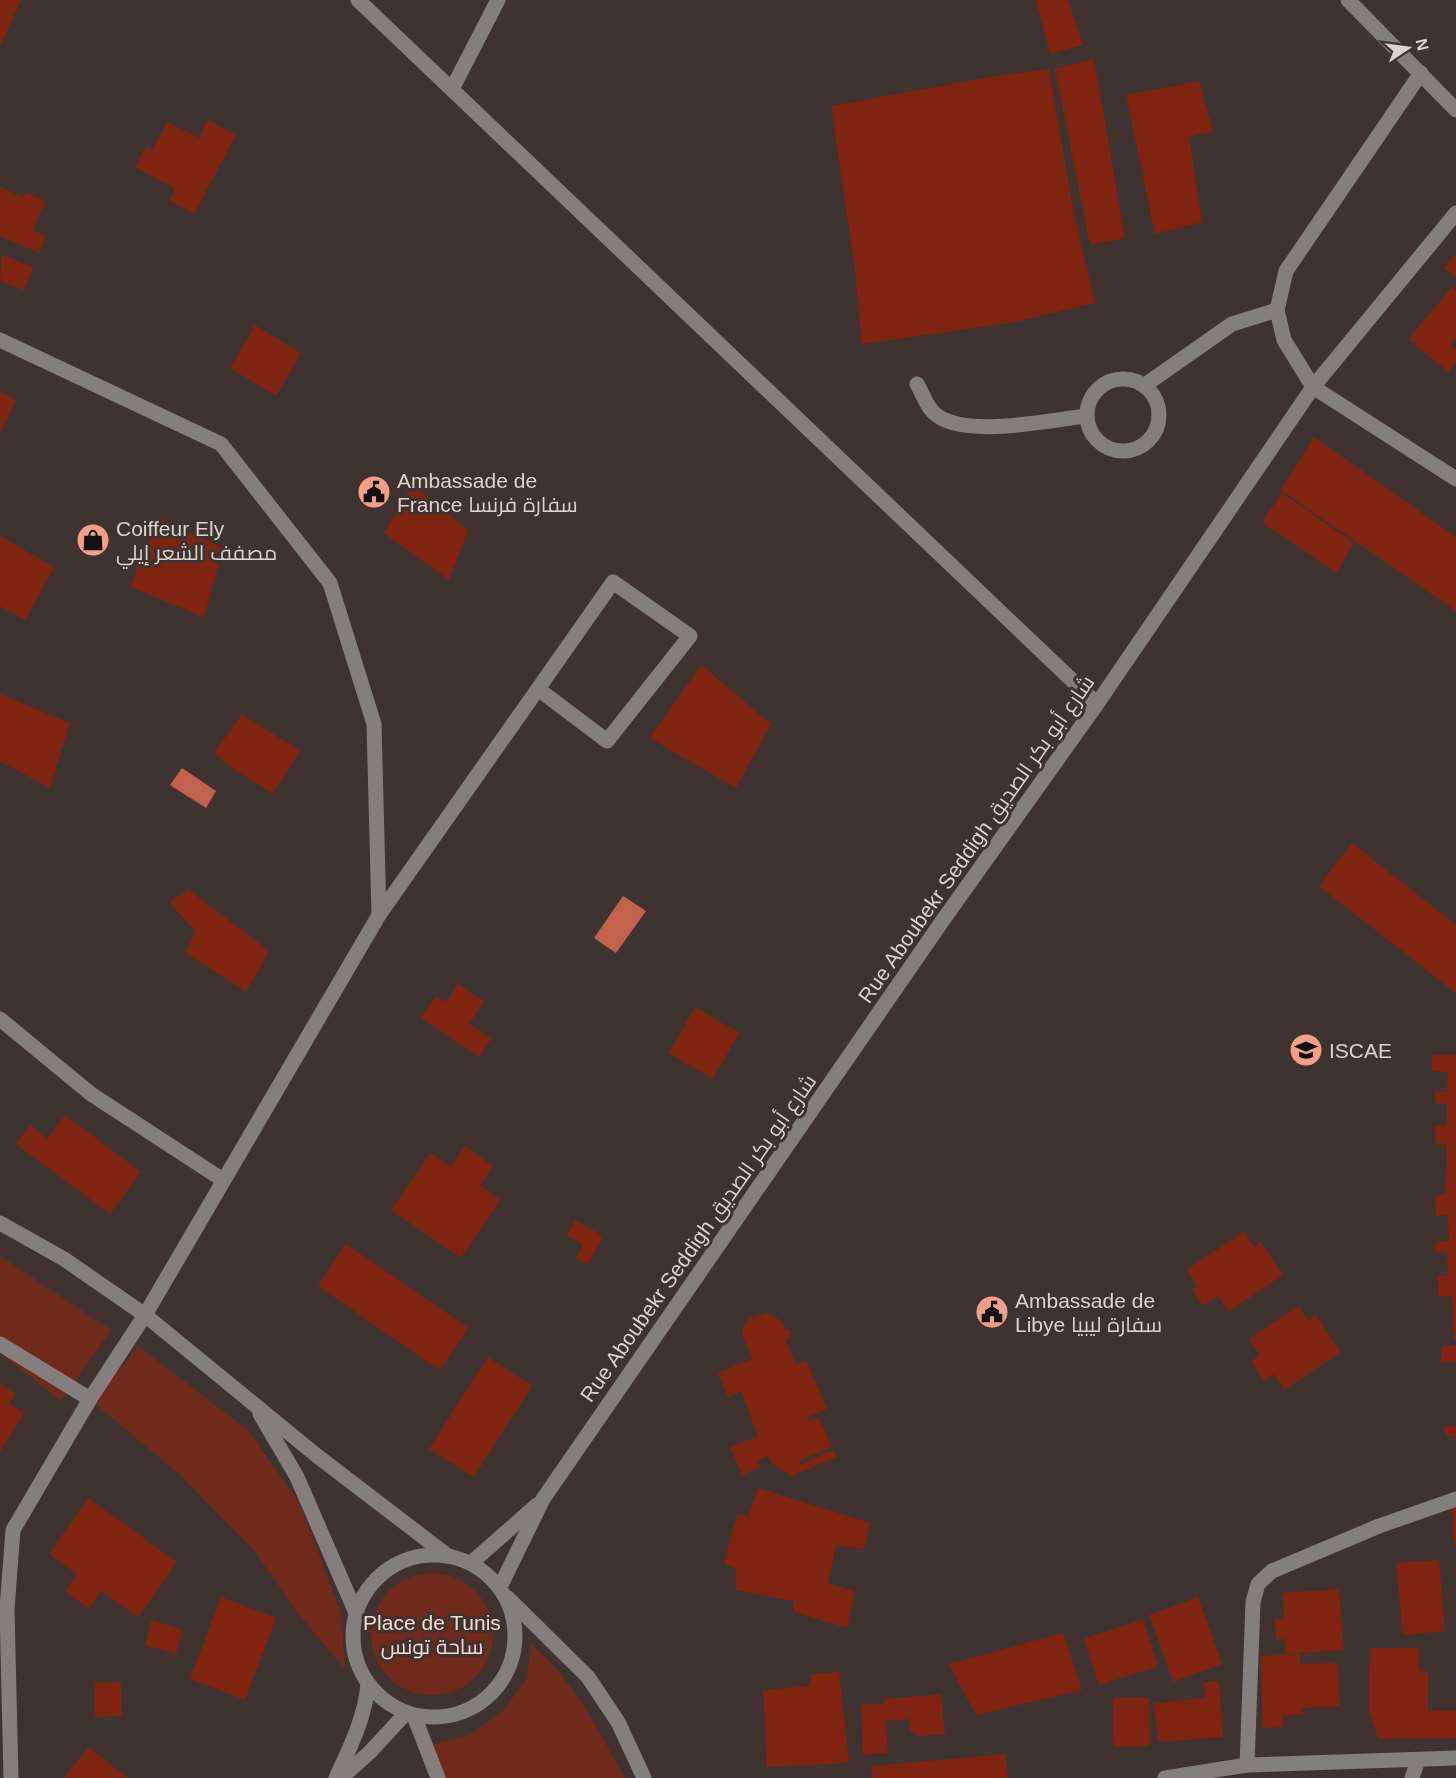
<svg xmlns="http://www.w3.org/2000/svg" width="1456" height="1778" viewBox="0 0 1456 1778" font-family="Helvetica,Cairo,sans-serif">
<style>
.green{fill:#6f2a1b}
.water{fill:#c2624c}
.building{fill:#7f2410}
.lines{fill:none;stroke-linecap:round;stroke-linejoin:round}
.minor{stroke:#847e7d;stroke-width:15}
.labels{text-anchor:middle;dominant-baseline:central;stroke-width:6;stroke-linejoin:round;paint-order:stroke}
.poi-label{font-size:21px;fill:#dad3d1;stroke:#3f3330;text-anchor:start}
.street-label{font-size:21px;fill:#dad3d1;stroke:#3f3330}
.park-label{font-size:21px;fill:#f5dad3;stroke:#3f3330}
</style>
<rect width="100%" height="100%" fill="#3f3330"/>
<g class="green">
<polygon points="0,1256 111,1330 61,1401 0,1353"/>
<polygon points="138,1346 249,1431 300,1504 341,1613 345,1669 297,1612 253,1549 179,1474 93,1402"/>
<circle cx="432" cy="1634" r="61"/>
<polygon points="531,1644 558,1670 587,1710 625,1778 443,1778 428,1746 470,1735 504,1710 527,1678"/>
</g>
<g class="water">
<polygon points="182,768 216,791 206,808 170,785"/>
<polygon points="623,896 646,911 616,953 594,938"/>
</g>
<g class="building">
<polygon points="0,0 21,0 0,47"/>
<polygon points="1036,0 1068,0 1083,45 1050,54"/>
<polygon points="1094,59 1125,238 1090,245 1055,69"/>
<polygon points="1049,69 1072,204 1095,303 1015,322 862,344 855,270 831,106 990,77"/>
<polygon points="1199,81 1213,131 1189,137 1202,222 1155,234 1126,95"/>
<polygon points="208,120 236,135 194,214 169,200 175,188 135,167 146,146 153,150 167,122 199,138"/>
<polygon points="0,187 23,197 27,193 45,201 33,230 46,236 39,253 0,236"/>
<polygon points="1456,253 1456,277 1444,268"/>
<polygon points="2,255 33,267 24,290 0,281"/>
<polygon points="1452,287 1456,290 1456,338 1450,345 1456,350 1456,363 1448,372 1408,339"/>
<polygon points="255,325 301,353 276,396 230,368"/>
<polygon points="0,392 16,400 0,434"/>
<polygon points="1314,437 1456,537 1456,611 1281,490"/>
<polygon points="412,484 468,530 449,580 384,533"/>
<polygon points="1282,493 1354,543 1336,573 1262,522"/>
<polygon points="158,517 223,548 204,617 130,587"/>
<polygon points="0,536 54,567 25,620 0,606"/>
<polygon points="701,665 771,724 736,788 650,738"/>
<polygon points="0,694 70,723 50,788 0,761"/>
<polygon points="242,714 300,751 273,794 238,772 214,753"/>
<polygon points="1352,843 1456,925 1456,993 1319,886"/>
<polygon points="189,890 269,951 246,992 186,953 195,931 169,902"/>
<polygon points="458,984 484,1002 469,1024 491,1039 479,1057 421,1018 436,996 446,1002"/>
<polygon points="695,1007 739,1033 713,1079 669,1053"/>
<polygon points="1432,1055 1456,1055 1456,1339 1454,1339 1452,1296 1439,1297 1438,1276 1448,1275 1447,1253 1435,1251 1437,1241 1449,1241 1448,1215 1436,1216 1435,1197 1445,1194 1447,1145 1435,1144 1435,1125 1447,1126 1447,1104 1435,1104 1435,1091 1447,1092 1448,1072 1432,1071"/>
<polygon points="65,1115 141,1172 110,1214 16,1144 30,1125 47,1139"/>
<polygon points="465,1146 493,1166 480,1186 500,1200 461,1258 391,1210 430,1153 451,1167"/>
<polygon points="575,1220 603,1236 588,1264 576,1258 583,1244 567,1236"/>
<polygon points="1244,1232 1254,1247 1261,1242 1283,1275 1228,1312 1218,1296 1203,1306 1192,1289 1197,1286 1186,1270"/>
<polygon points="346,1244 468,1328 440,1370 318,1286"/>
<polygon points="1299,1306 1308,1321 1316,1315 1341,1352 1284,1390 1274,1374 1264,1381 1251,1361 1260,1355 1249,1339"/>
<polygon points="767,1313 782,1321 785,1330 789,1329 791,1337 787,1338 786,1341 796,1364 806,1360 827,1409 807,1417 809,1421 819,1417 831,1447 799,1461 801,1464 834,1450 837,1457 792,1476 772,1463 768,1456 757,1460 760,1467 742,1475 730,1447 758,1436 741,1391 728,1397 718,1373 752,1359 742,1334 743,1329 748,1319"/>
<polygon points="1441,1346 1456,1346 1456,1362 1441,1363"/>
<polygon points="488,1357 532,1386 474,1477 429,1449"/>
<polygon points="0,1384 16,1394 9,1404 24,1413 0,1452"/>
<polygon points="1456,1426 1456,1437 1448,1436 1442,1427"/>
<polygon points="758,1488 870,1523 864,1549 836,1545 828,1583 855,1592 847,1628 794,1612 793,1601 736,1590 736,1569 724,1564 737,1514 748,1517"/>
<polygon points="88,1498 177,1562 138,1617 101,1591 89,1609 65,1591 77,1574 49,1554"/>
<polygon points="1452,1508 1456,1508 1456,1544 1454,1544"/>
<polygon points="1439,1560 1445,1631 1403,1635 1396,1563"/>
<polygon points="1339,1589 1344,1650 1286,1654 1285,1639 1276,1640 1275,1619 1284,1618 1282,1593"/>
<polygon points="221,1597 276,1618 245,1700 190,1679"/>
<polygon points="1198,1597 1222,1664 1173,1682 1149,1615"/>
<polygon points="1143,1619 1158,1666 1099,1685 1084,1639"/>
<polygon points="151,1620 183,1630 176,1654 145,1645"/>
<polygon points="1063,1633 1082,1690 976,1715 949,1664"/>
<polygon points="1370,1648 1419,1648 1419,1671 1428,1671 1428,1711 1456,1710 1456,1738 1378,1739 1369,1711"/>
<polygon points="1300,1654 1300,1664 1338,1663 1340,1706 1302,1708 1303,1714 1283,1716 1283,1727 1263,1728 1260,1656"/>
<polygon points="839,1672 849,1763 767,1767 763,1690 810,1686 810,1674"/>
<polygon points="1219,1681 1223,1737 1158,1742 1154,1703 1205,1698 1204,1682"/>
<polygon points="121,1682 122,1716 95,1717 95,1683"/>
<polygon points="941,1694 945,1734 919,1736 910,1730 909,1719 885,1721 888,1753 863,1755 861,1704 884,1704 885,1699"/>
<polygon points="1149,1697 1150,1746 1114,1747 1113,1698"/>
<polygon points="88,1747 128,1778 64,1778"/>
<polygon points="1006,1754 1008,1778 872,1778 871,1766"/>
</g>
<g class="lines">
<g class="minor">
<polyline points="358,0 1097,704"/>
<polyline points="1348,0 1456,110"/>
<polyline points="1421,73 1286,271 1277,310 1284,340 1313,387 1456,479"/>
<polyline points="452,89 498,0"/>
<polyline points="0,340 221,444 330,583 374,724 379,915 145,1315 90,1399 13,1530 7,1609 11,1778"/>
<circle cx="1123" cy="415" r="36"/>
<path d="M917,384C922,392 926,405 933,412C960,440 1050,420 1086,416"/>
<polyline points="1145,385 1232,324 1277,310"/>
<polyline points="379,915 613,582 690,636 607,741 538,689"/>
<polyline points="0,1019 91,1094 223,1180"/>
<polyline points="0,1223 64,1259 145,1315 316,1455 448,1556"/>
<polyline points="0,1344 90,1399"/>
<polyline points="260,1414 297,1477 356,1613"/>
<circle cx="434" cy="1636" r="81"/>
<polyline points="471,1563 537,1505"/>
<polyline points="500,1587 543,1499 943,920 1097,704 1313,387 1456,213"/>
<polyline points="508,1598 588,1677 618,1722 644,1778"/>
<polyline points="414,1716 438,1778"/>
<polyline points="1247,1765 1253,1602 1258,1584 1272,1571 1379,1526 1456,1499"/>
<path d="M336,1778C350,1747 365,1718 368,1684"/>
<polyline points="341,1778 370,1752 406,1713"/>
<polyline points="1165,1778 1247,1765 1456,1758"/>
<polyline points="1412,1778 1418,1760"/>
</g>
</g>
<defs>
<g id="civic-disc" transform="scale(1.725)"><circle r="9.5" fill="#f49e8a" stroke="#3f3330"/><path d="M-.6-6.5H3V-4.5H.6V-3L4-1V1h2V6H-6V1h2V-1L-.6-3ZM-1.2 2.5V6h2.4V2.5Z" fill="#111"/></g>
<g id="shop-disc" transform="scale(1.725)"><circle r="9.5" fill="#f49e8a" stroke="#3f3330"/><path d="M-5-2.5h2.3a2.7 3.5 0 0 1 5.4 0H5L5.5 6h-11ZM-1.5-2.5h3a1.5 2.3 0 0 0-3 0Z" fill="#111"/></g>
<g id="university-disc" transform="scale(1.725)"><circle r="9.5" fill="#f49e8a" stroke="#3f3330"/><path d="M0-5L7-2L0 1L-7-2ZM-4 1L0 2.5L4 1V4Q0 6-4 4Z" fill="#111"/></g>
</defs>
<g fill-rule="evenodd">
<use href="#civic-disc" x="374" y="492"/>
<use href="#shop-disc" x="93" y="540"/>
<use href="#university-disc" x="1306" y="1050"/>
<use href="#civic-disc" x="992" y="1312"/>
</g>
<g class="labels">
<g class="poi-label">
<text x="397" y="480">Ambassade de<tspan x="397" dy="24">France سفارة فرنسا</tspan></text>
<text x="116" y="528">Coiffeur Ely<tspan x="116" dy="24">مصفف الشعر إيلي</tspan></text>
<text x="1329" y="1050">ISCAE</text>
<text x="1015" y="1300">Ambassade de<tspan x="1015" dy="24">Libye سفارة ليبيا</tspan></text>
</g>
<g class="street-label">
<text transform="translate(976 839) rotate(-55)">Rue Aboubekr Seddigh شارع أبو بكر الصديق</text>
<text transform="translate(698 1238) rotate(-55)">Rue Aboubekr Seddigh شارع أبو بكر الصديق</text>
</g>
<g class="park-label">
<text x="432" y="1622">Place de Tunis<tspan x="432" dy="24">ساحة تونس</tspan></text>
</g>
</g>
<g transform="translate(1408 48) rotate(77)" stroke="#3f3330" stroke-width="4.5" paint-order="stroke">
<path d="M0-4.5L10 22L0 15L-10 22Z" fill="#dad3d1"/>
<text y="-9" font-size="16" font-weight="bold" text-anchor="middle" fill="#dad3d1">N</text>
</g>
</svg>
